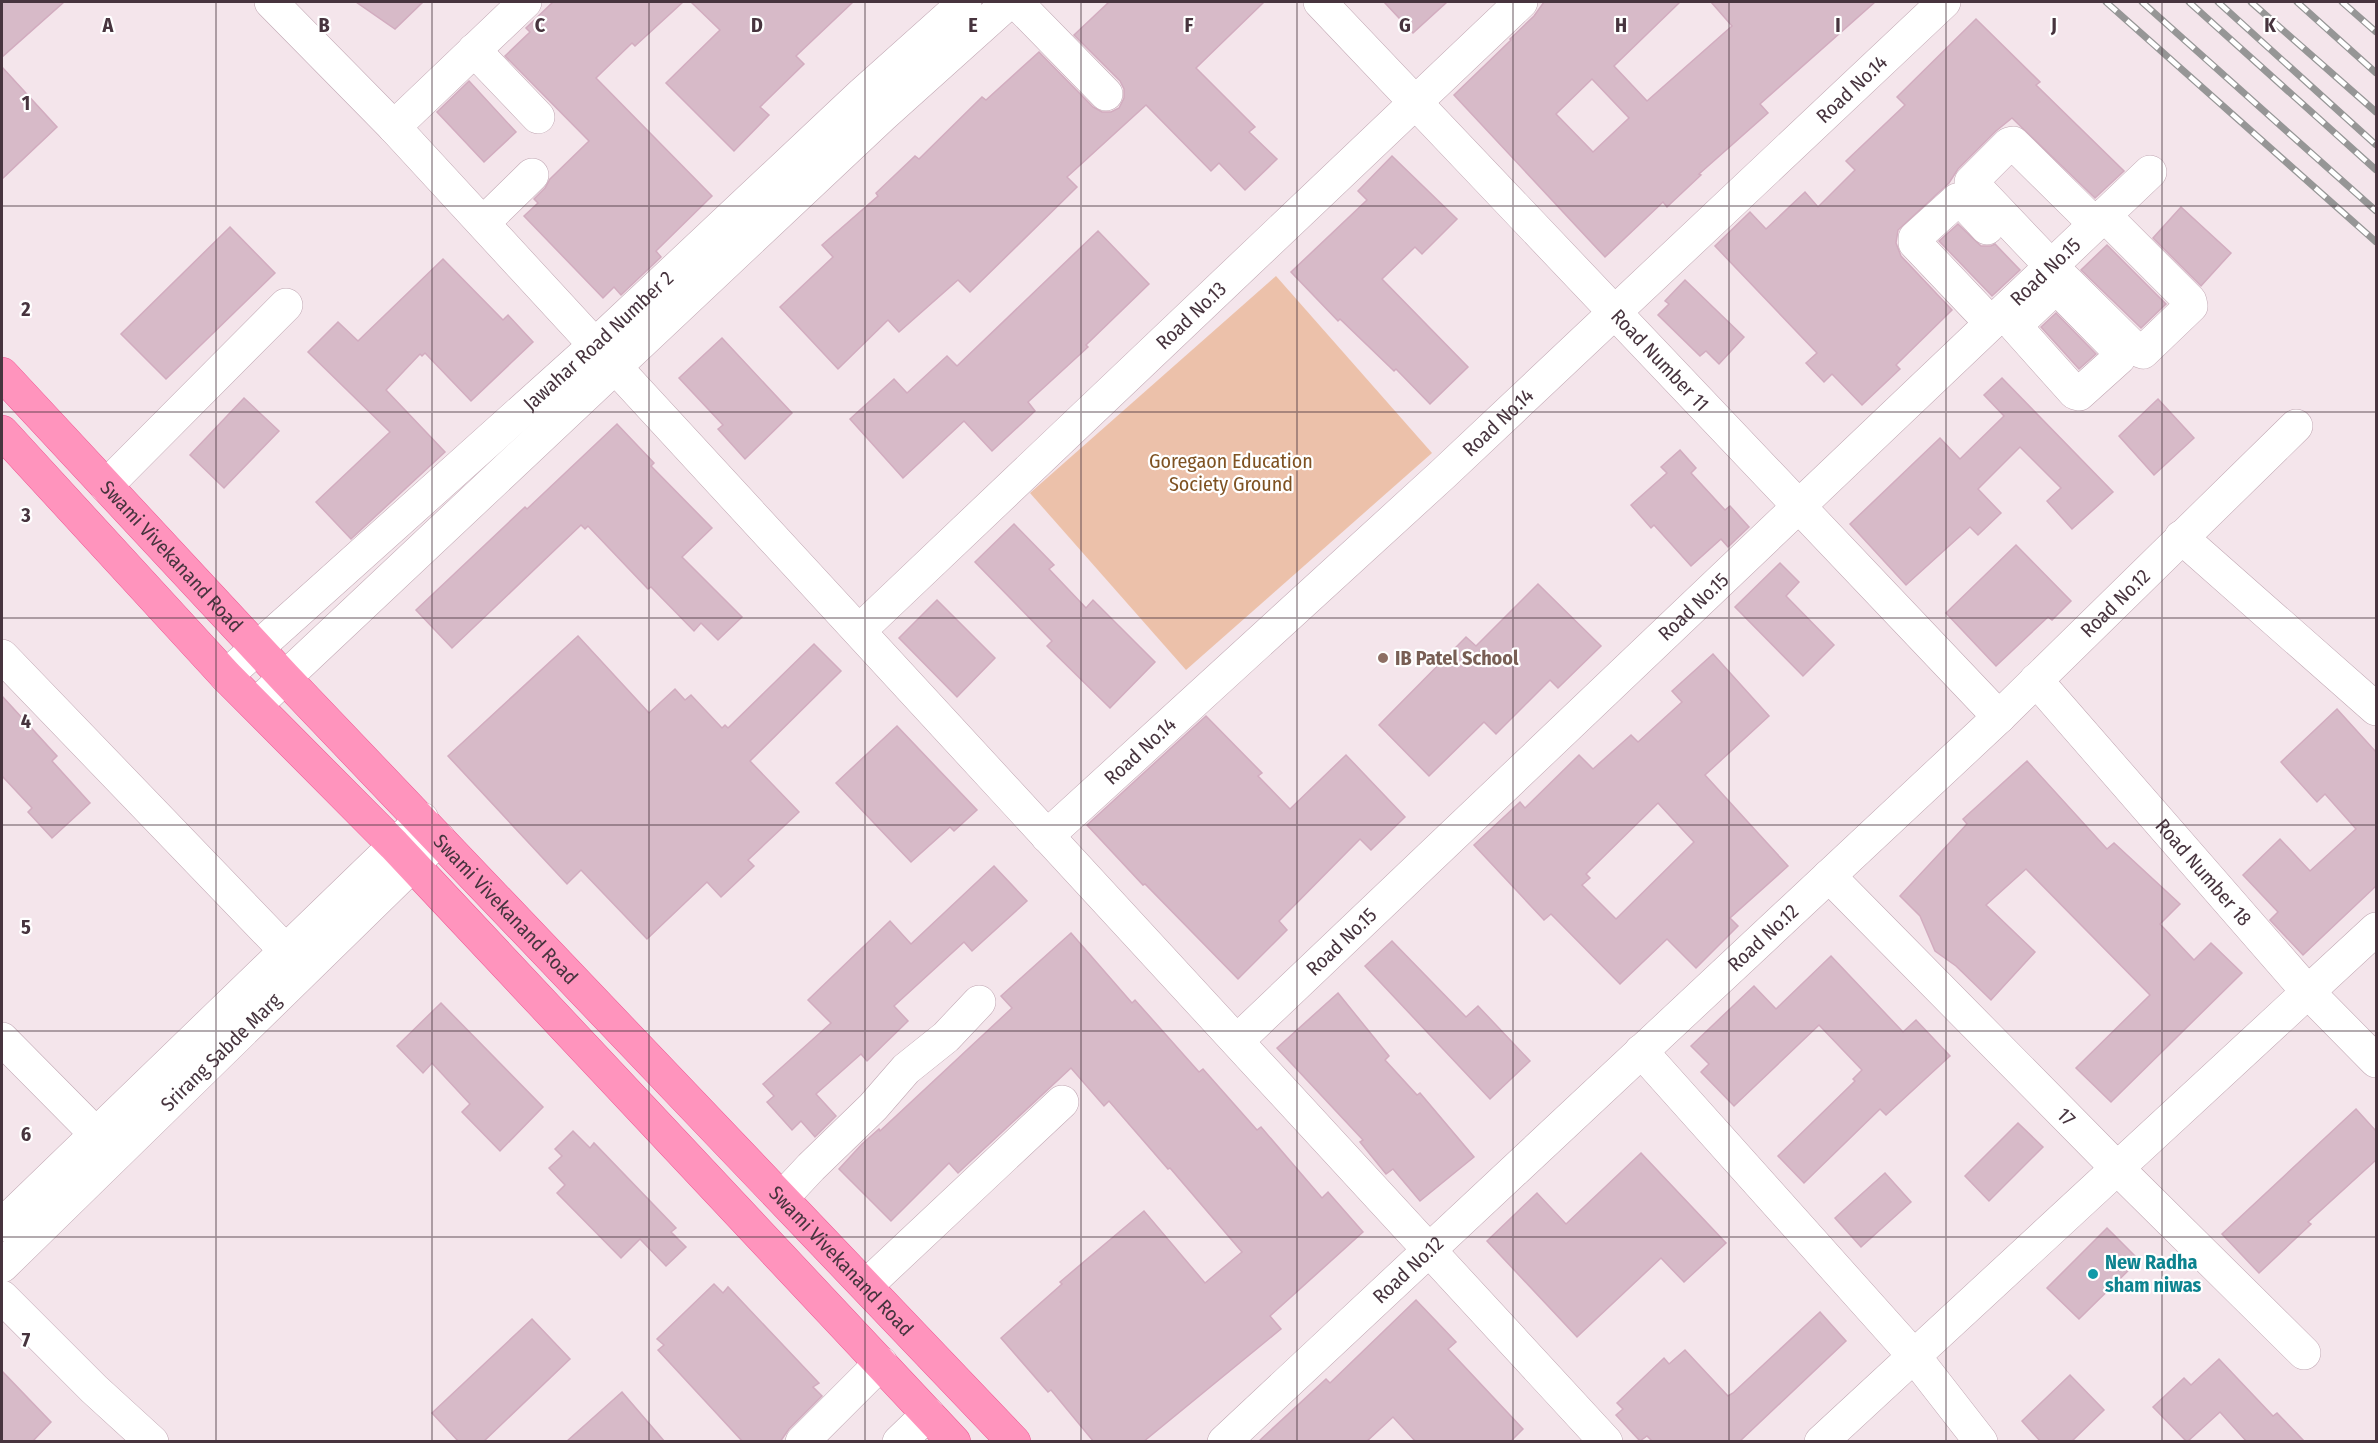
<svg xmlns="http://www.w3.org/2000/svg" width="2378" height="1443" viewBox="0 0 2378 1443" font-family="'Fira Sans Condensed',sans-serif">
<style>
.green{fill:#ecc1aa}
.building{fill:#d7bac8;stroke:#d2acbf;stroke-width:1.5;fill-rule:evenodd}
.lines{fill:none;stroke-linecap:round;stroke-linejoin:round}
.minor-casing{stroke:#c1a7b3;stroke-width:34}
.major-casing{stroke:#ee5995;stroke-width:34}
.minor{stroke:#fff;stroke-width:33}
.major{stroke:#ff94bd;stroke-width:33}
.rail-casing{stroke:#969696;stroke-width:7}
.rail{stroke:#fff;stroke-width:4.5;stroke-dasharray:14;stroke-linecap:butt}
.grid{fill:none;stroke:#47343e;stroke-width:1.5;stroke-opacity:0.55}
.education-dot{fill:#8d6e63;stroke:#fff;stroke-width:2}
.culture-dot{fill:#0f9aa8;stroke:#fff;stroke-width:2}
.labels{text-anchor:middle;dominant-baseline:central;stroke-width:4.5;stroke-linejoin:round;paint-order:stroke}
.street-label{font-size:20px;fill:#47343e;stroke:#fff}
.park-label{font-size:20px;fill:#7f5222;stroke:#fff}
.education-label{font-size:20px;font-weight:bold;fill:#785e54;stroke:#fff;text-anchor:start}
.culture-label{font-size:20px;font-weight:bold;fill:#0d838f;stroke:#fff;text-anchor:start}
.grid-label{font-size:20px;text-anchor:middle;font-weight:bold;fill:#47343e;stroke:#fff;stroke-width:4.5;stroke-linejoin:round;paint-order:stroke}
</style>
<rect width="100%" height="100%" fill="#f4e5eb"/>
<polygon class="green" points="1276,276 1432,453 1186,670 1030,493"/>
<g class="building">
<polygon points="2,2 64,2 2,57"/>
<polygon points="356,2 423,2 395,29"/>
<polygon points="553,2 683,2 635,46 632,43 596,78 712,196 656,251 661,257 621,295 614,287 603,298 524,216 538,203 534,199 545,188 550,179 589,141 505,56 530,32 526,28"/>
<polygon points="691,2 853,2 796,56 804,64 760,107 769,115 734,151 666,83 720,30"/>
<polygon points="1109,2 1264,2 1196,68 1255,127 1249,132 1277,159 1245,190 1219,163 1211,171 1146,105 1067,177 1077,187 970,292 958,280 899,332 888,320 838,369 780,307 833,257 822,245 878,196 876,193 915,156 919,159 982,97 986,100 1039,52 1093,107 1102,112 1111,112 1119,108 1124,98 1124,89 1120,81 1074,35"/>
<polygon points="1384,2 1447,2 1413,33"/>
<path d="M1544,2H1680L1614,66L1647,101L1732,26L1711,2H1875L1760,104L1768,113L1699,174L1701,175L1667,207L1663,202L1605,257L1454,95L1511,40L1510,39L1534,16ZM1592,79L1629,118L1593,152L1556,114Z"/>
<polygon points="1976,19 2040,82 2036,85 2124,171 2095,198 2012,118 1996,131 1958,169 1949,183 1898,230 1896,243 1901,256 1952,310 1896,365 1900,369 1862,405 1832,374 1824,382 1806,363 1817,353 1715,246 1750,212 1766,229 1805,192 1818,207 1855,170 1846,161 1905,105 1897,97"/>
<polygon points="2,67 57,127 2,179"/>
<polygon points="469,81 516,132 484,162 437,112"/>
<polygon points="1392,156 1457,219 1422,254 1415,247 1382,279 1468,367 1430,404 1396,369 1394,371 1340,319 1338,321 1291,272 1367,200 1358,191"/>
<polygon points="2181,207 2231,253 2201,286 2153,238"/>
<polygon points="1958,224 1981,246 1991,246 1995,244 2020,270 1992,296 1939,241"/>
<polygon points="230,227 275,273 166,379 121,334"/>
<polygon points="1098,231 1149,284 1086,345 1088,347 1028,402 1035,411 992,451 964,421 903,478 850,419 894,379 907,393 947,356 957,366"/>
<polygon points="2107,245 2166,304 2141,328 2081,270"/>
<polygon points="443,259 503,320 508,315 533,342 471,401 425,353 422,356 420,354 386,390 445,452 351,539 316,502 390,432 308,352 338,322 358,341"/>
<polygon points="1685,280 1744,337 1719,364 1706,351 1700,356 1658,315 1669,304 1665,301"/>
<polygon points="2056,313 2096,354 2079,369 2041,327"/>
<polygon points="722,338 792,413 745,459 718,429 723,425 679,378"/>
<polygon points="2002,378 2113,492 2072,529 2047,501 2061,488 2020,447 1978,489 2001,513 1978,535 1970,527 1906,585 1850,524 1940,438 1960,459 2004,416 1984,395"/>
<polygon points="244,398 279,431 224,488 190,455"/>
<polygon points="2158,399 2194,438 2154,475 2119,436"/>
<polygon points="617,424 654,463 651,466 712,528 682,557 742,617 718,640 701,623 694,631 651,587 648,589 588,526 585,529 581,525 452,648 416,610 525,507 527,509"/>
<polygon points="1680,450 1696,468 1691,473 1725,510 1730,506 1749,527 1728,547 1721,539 1691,566 1654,525 1651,528 1631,505 1667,473 1661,467"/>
<polygon points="1014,524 1054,565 1049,569 1086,608 1093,600 1155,662 1110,708 1047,646 1052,641 975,562"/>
<polygon points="2016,545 2071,601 2052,620 2048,617 1996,666 1946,613"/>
<polygon points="1780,563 1799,582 1786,596 1834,645 1803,676 1735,607"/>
<polygon points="1538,584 1601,646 1558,688 1550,680 1496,734 1484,722 1429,776 1379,725 1466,637 1476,646"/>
<polygon points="937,600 995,658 957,697 899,638"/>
<polygon points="578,636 649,713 675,689 685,700 691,695 722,728 725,725 728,728 814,644 841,671 750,761 799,812 748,860 754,866 721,897 707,882 647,939 581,870 567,884 448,756"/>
<path d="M1713,654L1769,716L1705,775L1788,866L1730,918L1738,926L1696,968L1667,939L1620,984L1551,914L1544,920L1474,845L1520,802L1525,808L1579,755L1593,769L1631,735L1638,742L1682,702L1672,691ZM1658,803L1694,842L1616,919L1582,885L1590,878L1586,874Z"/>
<polygon points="2,696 57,756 52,761 90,803 52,838 28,812 32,808 2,776"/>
<polygon points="2337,709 2376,752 2376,886 2303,955 2270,920 2278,912 2243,875 2280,839 2310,871 2356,829 2325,794 2317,802 2281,762"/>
<polygon points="1206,716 1262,773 1258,776 1290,809 1346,755 1405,817 1371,850 1360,839 1279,921 1287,930 1238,979 1145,884 1143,885 1087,825"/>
<polygon points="897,726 977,810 954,831 950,827 911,862 836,783"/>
<polygon points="2027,761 2107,849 2114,843 2180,904 2160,924 2194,960 2211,943 2242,973 2111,1102 2076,1068 2150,995 2026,869 1986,905 2035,952 1991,1000 1956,966 1935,951 1920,916 1900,896 1967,824 1963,819"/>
<polygon points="994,866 1027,901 972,951 964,942 894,1006 908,1021 867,1061 861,1054 816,1094 836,1116 815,1137 801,1121 792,1130 767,1102 774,1096 763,1084 831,1023 808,1000 890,921 911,944"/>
<polygon points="1071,933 1132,1003 1135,1000 1199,1072 1203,1069 1257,1130 1261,1127 1322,1198 1328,1192 1363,1232 1270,1316 1281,1329 1143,1442 1094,1442 1051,1390 1048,1392 1001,1338 1062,1284 1060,1282 1144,1211 1205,1283 1242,1252 1170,1168 1168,1169 1109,1101 1104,1106 1071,1068 958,1173 949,1163 891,1221 839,1169 862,1144 879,1129 880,1131 1012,1008 1001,996"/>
<polygon points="1392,941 1466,1017 1478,1006 1530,1061 1490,1099 1365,966"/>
<polygon points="1831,956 1903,1032 1916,1020 1950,1056 1886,1115 1880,1109 1804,1183 1778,1156 1855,1081 1853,1079 1862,1070 1819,1025 1734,1106 1701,1072 1709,1064 1691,1046 1754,986 1776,1009"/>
<polygon points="1338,993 1389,1056 1385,1060 1417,1095 1420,1093 1474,1157 1420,1201 1393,1169 1386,1174 1360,1142 1363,1140 1277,1048"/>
<polygon points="441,1003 543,1107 500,1151 462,1112 470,1104 432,1063 423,1073 397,1046"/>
<polygon points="2356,1109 2376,1131 2376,1160 2308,1222 2311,1224 2259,1273 2222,1234"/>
<polygon points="2018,1123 2043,1147 1989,1201 1965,1176"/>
<polygon points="573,1131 590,1148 594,1143 676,1228 671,1232 686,1247 666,1266 640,1239 621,1258 557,1193 565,1185 549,1168 562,1156 555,1149"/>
<polygon points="1641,1153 1726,1243 1684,1282 1661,1258 1577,1337 1487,1241 1537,1193 1566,1224"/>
<polygon points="1885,1173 1911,1202 1861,1247 1835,1218"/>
<polygon points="2107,1228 2139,1260 2079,1319 2047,1288"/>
<polygon points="714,1284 723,1293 728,1287 819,1383 813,1387 822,1396 789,1429 780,1442 743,1442 658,1350 664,1345 657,1339"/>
<polygon points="1416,1300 1456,1342 1448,1349 1523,1429 1510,1442 1416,1442 1393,1417 1366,1442 1258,1442 1326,1379 1330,1383"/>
<polygon points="1820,1312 1846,1341 1739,1442 1653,1442 1647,1436 1640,1441 1616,1415 1623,1409 1617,1403 1664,1358 1669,1364 1685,1350 1728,1396 1733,1393"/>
<polygon points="532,1319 570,1359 483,1442 459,1442 432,1413"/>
<polygon points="2219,1359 2273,1416 2277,1413 2305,1442 2247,1442 2220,1412 2187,1442 2153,1407 2184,1378 2191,1385"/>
<polygon points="2,1371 51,1422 32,1442 2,1442"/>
<polygon points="2070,1375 2104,1410 2071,1442 2041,1442 2022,1421"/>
<polygon points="622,1392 665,1442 566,1442"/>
</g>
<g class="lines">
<g class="minor-casing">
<g id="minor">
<polyline points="271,2 394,127 1606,1442"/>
<polyline points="1016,2 1106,94"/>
<path id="s1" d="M1320,2L1999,717"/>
<polyline points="474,50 538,117"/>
<polyline points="394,127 525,2"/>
<polyline points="483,223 532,175"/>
<polyline points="2095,224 2013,143 2009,144 1971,182 2051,266 2135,349 2143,352 2191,306 2190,301 2104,215"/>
<polyline points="1987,228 1962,201 1957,200 1915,238 1915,243 1991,323"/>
<polygon points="2056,287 2121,353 2119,358 2079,394 2075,393 2016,327 2017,324"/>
<polyline points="106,486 286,305"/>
<polyline points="2181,537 2376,709"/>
<path id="s2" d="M859,631L1521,2"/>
<polyline points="2,656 285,950"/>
<path id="s3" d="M226,676L595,345L861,95L965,2"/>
<path id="s4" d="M2036,680L2308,992L2376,1061"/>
<polyline points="257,704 882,116 1009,2"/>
<path id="s5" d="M1047,836L1443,474L1944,2"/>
<path id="s6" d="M1829,876L2117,1168L2304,1353"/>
<polyline points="2,1039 96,1134"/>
<path id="s7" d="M1237,1041L2150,172"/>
<polyline points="1641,1051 1914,1356 1981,1442"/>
<polyline points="782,1198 811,1167 873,1107 906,1069 946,1037 979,1002"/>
<polyline points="2,1225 422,819"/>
<path id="s8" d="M2,1266L439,839"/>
<polyline points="866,1286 1062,1102"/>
<polyline points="2,1297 94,1389 152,1442"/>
<polyline points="802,1442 881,1363"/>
<polyline points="899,1442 928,1414"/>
<path id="s9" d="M1224,1442L1999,717L2296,426"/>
<polyline points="1821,1442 2376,929"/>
</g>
</g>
<g class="major-casing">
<g id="major">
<path id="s10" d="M2,374L285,678L1014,1442"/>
<polyline points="2,432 226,676 394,845 954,1442"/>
</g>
</g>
<use href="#minor" class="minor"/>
<use href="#major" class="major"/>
<g class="rail-casing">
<g id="rail">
<polyline points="2106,2 2376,242"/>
<polyline points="2142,2 2376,211"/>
<polyline points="2189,2 2376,170"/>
<polyline points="2218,2 2376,145"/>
<polyline points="2251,2 2376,112"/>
<polyline points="2297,2 2376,73"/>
<polyline points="2342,2 2376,32"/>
</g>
</g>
<use href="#rail" class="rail"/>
</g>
<path class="grid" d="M216,2V1442M432,2V1442M649,2V1442M865,2V1442M1081,2V1442M1297,2V1442M1513,2V1442M1729,2V1442M1946,2V1442M2162,2V1442M2,206H2376M2,412H2376M2,618H2376M2,825H2376M2,1031H2376M2,1237H2376"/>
<circle class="education-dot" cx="1383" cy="658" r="6"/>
<circle class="culture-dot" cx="2093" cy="1274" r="6"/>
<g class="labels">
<g class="street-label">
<text stroke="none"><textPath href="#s5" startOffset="1098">Road No.14</textPath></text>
<text stroke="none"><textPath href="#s7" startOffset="1116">Road No.15</textPath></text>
<text stroke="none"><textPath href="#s2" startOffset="458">Road No.13</textPath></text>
<text stroke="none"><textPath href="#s3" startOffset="501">Jawahar Road Number 2</textPath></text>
<text stroke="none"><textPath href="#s1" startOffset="494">Road Number 11</textPath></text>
<text stroke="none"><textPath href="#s5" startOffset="612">Road No.14</textPath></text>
<text stroke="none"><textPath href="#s10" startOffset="249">Swami Vivekanand Road</textPath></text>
<text stroke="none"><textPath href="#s9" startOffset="1224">Road No.12</textPath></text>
<text stroke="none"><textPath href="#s7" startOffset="630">Road No.15</textPath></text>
<text stroke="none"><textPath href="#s5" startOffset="126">Road No.14</textPath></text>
<text stroke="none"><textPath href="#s4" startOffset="255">Road Number 18</textPath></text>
<text stroke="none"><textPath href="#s10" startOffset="735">Swami Vivekanand Road</textPath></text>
<text stroke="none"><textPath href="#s9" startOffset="738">Road No.12</textPath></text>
<text stroke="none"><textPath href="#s7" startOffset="144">Road No.15</textPath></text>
<text stroke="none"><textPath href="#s8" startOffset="306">Srirang Sabde Marg</textPath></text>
<text stroke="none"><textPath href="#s6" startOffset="338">17</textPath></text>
<text stroke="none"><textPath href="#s10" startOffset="1221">Swami Vivekanand Road</textPath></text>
<text stroke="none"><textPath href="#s9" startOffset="252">Road No.12</textPath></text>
</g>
<g class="park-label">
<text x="1231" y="461">Goregaon Education<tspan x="1231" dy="23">Society Ground</tspan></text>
</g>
<g class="education-label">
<text x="1395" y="658">IB Patel School</text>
</g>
<g class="culture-label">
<text x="2105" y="1262">New Radha<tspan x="2105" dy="23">sham niwas</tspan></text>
</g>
</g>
<g class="grid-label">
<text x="108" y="32">A</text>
<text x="324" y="32">B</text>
<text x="540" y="32">C</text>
<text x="757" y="32">D</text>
<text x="973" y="32">E</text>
<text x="1189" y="32">F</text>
<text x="1405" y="32">G</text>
<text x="1621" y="32">H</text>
<text x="1838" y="32">I</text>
<text x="2054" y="32">J</text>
<text x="2270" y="32">K</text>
<text x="26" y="110">1</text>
<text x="26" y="316">2</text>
<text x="26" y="522">3</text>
<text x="26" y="728">4</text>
<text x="26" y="934">5</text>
<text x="26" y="1141">6</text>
<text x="26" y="1347">7</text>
</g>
<rect width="2378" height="1443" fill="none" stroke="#47343e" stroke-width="6"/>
</svg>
